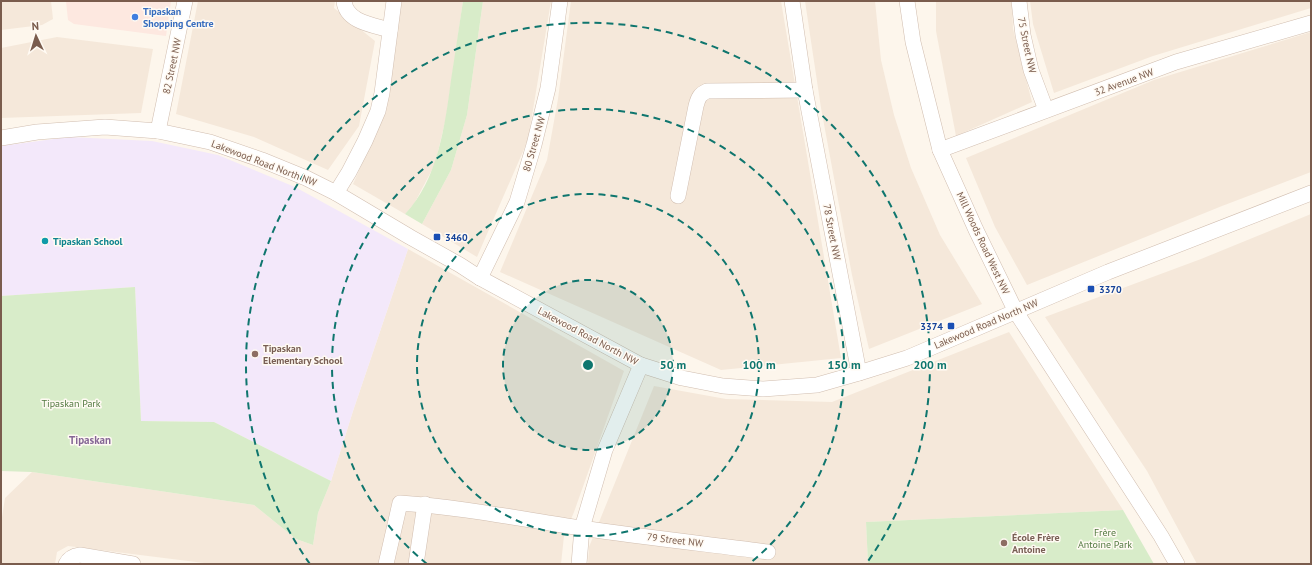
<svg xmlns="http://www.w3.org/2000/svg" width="1312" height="565" viewBox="0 0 1312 565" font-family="'PT Sans',sans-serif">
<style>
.residential{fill:#f5e8da}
.commercial{fill:#fde8e0}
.education{fill:#f3e8fa}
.green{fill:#d8ecc9}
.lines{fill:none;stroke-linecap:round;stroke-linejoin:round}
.minor-casing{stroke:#d1beb0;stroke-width:16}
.minor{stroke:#fff;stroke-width:15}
.ring{fill:none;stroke:#0f766e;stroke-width:2;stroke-dasharray:7 5}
.shop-dot{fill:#3f7fe0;stroke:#fffaf3;stroke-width:1.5}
.transit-dot{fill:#1a4fb4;stroke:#fffaf3;stroke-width:1.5}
.culture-dot{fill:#0f9aa8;stroke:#fffaf3;stroke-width:1.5}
.education-dot{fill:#8d6e63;stroke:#fffaf3;stroke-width:1.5}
.labels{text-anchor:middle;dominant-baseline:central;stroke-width:3;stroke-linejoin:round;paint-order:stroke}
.shop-label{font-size:10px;font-weight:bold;fill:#366cbe;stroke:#fffaf3;text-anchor:start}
.street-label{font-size:10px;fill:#7a5c4d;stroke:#fffaf3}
.transit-label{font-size:10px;font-weight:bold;fill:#164399;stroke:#fffaf3;text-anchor:start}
.culture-label{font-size:10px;font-weight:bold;fill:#0d838f;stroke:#fffaf3;text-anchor:start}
.education-label{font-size:10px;font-weight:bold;fill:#785e54;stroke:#fffaf3;text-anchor:start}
.park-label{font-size:10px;fill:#537a41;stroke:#fffaf3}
.neighbourhood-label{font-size:11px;font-weight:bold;fill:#846695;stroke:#fffaf3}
.centre{fill:#0f766e;stroke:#fffaf3;stroke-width:2}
.ring-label{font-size:12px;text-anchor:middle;font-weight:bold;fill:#0f766e;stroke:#fffaf3;stroke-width:3;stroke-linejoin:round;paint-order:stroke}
</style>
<rect width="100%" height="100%" fill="#fdf6ec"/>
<g class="residential">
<polygon points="1,1 51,1 53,19 42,25 1,30"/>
<polygon points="198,1 335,1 334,8 375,41 359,126 328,170 254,137 176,114"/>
<polygon points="400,1 463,1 446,118 435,164 414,204 405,214 353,184 386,111"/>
<polygon points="483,1 551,1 528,140 477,257 422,224 451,170 467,115"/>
<polygon points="571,1 781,1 841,358 721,370 500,272 547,160 558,99"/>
<polygon points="805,1 875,1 881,60 894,115 911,168 940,235 982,304 869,349 852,275 821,108"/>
<polygon points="936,1 1012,1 1013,29 1032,102 956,136 936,31"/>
<polygon points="1030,1 1311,1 1311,8 1153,56 1054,93 1033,24"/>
<polygon points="1311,32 1311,172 1222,206 1027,285 995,227 966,158 1154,80"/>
<polygon points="57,37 153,49 141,113 1,118 1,48"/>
<polygon points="1311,214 1311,564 1197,564 1147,471 1045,317 1201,259"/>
<polygon points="408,249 624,371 574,512 564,536 561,564 212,564 68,546 57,552 55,564 1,564 1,524 5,498 32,472 254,505 296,539 313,545 318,513 331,481 353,411"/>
<polygon points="1009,332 1123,510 866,522 868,564 588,564 589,547 654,386 726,399 832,402"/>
</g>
<polygon class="commercial" points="66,1 171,1 166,36 74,24 68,20"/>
<polygon class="education" points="69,137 152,141 218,155 295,187 408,249 353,411 331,481 214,422 141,421 135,287 1,296 1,146"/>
<g class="green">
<path d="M463,1H483L467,115L451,170L422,224L405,214C438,180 445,125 451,80C455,54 459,27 463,1Z"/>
<polygon points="135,287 141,421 214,422 331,481 318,513 313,545 296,539 254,505 32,472 1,471 1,296"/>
<polygon points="1123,510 1154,564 868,564 866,522"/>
</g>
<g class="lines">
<g class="minor-casing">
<g id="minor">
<path d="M344,1C346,22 373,25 390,30"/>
<polyline points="792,1 805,90 859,373"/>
<polyline points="907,1 913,42 940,150 976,230 1016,312 1161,536 1177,564"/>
<polyline points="1019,1 1023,35 1031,70 1046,110"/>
<polyline points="158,131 185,1"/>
<polyline points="1,138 37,132 105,127 158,131 210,142 262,160 306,178 336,193 410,237 460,265 480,278 641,365 682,378 723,386 763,389 817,385 859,373 907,358 1108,272 1311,193"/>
<polyline points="940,150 1176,62 1311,23"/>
<polyline points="336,193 349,172 365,141 378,111 382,93 394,1"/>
<path d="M678,196L696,106C698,98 700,94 707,91L805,90"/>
<polyline points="480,278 517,202 534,145 548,88 560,1"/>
<path d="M66,564C69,558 73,556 80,555L133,564"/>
<path d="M386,564L400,503C461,507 521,519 581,528C643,537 706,544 768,552"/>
<polyline points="416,564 425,504"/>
<polyline points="579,564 582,528 605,450 641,365"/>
</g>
</g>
<use href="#minor" class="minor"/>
</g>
<circle cx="588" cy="365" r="85" fill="#0f766e" fill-opacity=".12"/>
<g class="ring">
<circle cx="588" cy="365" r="85"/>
<circle cx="588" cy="365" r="171"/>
<path d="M427 564A256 256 0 1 1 749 564"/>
<path d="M310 564A342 342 0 1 1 866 564"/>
</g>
<circle class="shop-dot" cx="135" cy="17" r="4"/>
<g class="transit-dot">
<rect x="433" y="233" width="8" height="8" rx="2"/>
<rect x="1087" y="285" width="8" height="8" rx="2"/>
<rect x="947" y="322" width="8" height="8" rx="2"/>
</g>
<circle class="culture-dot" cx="45" cy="241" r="4"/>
<g class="education-dot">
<circle cx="255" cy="354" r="4"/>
<circle cx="1004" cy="543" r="4"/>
</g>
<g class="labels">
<g class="shop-label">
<text x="143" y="11">Tipaskan<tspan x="143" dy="12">Shopping Centre</tspan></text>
</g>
<g class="street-label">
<text transform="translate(1027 45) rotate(78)">75 Street NW</text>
<text transform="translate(172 66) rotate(-78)">82 Street NW</text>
<text transform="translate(1124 82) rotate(-20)">32 Avenue NW</text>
<text transform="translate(534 144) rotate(-74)">80 Street NW</text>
<text transform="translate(264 163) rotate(21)">Lakewood Road North NW</text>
<text transform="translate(832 232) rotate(79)">78 Street NW</text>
<text transform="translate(983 243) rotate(65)">Mill Woods Road West NW</text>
<text transform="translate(986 324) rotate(-23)">Lakewood Road North NW</text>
<text transform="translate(588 336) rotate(28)">Lakewood Road North NW</text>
<text transform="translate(675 540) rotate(7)">79 Street NW</text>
</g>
<g class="transit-label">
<text x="445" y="237">3460</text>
<text x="1099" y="289">3370</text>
<text x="943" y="326" text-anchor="end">3374</text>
</g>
<g class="culture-label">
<text x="53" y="241">Tipaskan School</text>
</g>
<g class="education-label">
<text x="263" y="348">Tipaskan<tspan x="263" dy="12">Elementary School</tspan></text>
<text x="1012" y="537">École Frère<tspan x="1012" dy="12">Antoine</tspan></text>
</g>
<g class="park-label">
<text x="71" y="403">Tipaskan Park</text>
<text x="1105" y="532">Frère<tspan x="1105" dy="12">Antoine Park</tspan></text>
</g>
<g class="neighbourhood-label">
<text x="90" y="440">Tipaskan</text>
</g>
</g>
<circle cx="588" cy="365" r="6" class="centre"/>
<g class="ring-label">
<text x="673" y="369">50 m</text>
<text x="759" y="369">100 m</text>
<text x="844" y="369">150 m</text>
<text x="930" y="369">200 m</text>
</g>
<rect width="1312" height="565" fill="none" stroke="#7a5c4d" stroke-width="4"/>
<g transform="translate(36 36) rotate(356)" stroke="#fffaf3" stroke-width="3" paint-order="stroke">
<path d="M0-3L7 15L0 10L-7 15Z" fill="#7a5c4d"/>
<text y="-6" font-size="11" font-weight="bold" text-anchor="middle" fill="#7a5c4d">N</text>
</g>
</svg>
